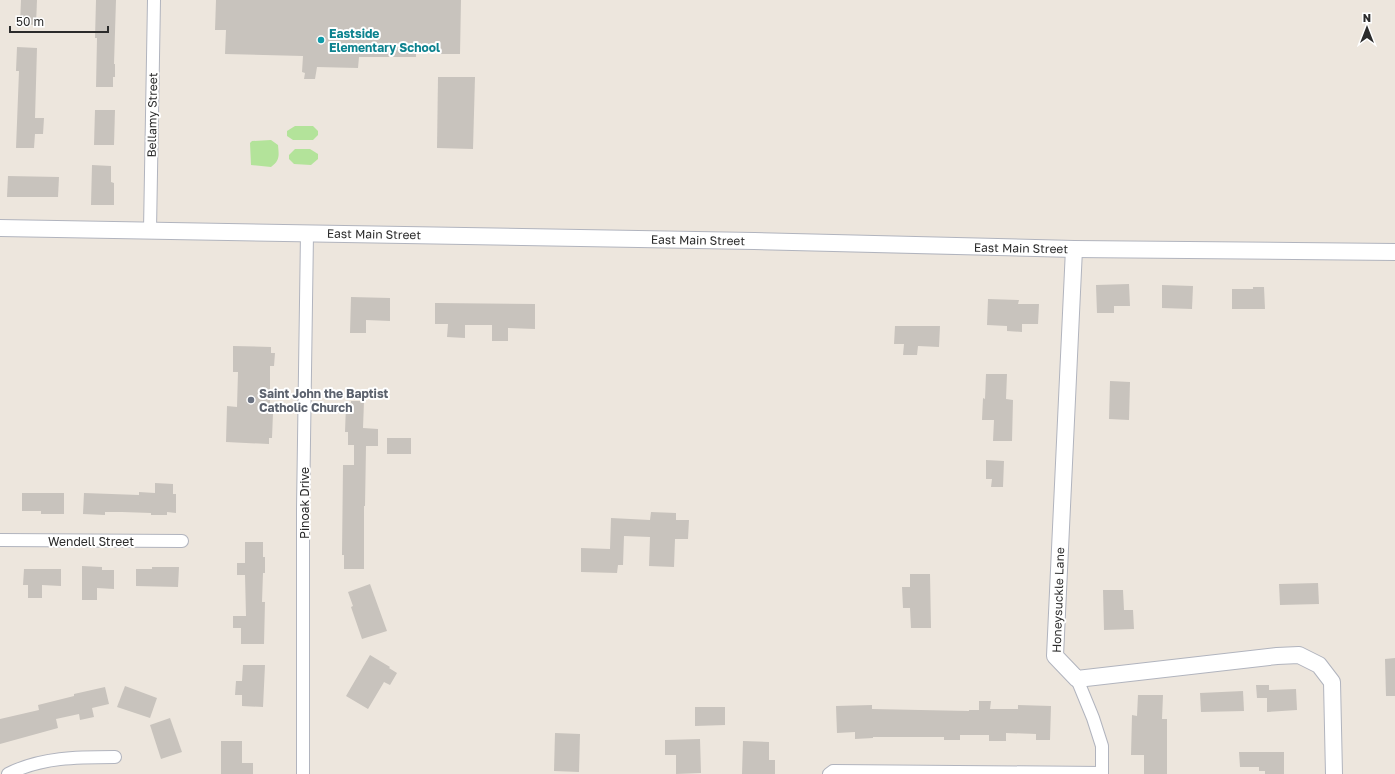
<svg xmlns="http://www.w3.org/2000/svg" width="1395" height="774" viewBox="0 0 1395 774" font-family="'Golos Text',sans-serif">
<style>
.green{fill:#b3e39a}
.building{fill:#c8c3bd}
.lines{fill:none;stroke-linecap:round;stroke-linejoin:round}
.street-casing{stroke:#b1b4be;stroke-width:14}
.secondary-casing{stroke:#b1b4be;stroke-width:18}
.street{stroke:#fff;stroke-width:12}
.secondary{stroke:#fff;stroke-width:16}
.culture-dot{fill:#0f9aa8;stroke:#fff;stroke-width:1.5}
.worship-dot{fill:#6b7280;stroke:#fff;stroke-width:1.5}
.labels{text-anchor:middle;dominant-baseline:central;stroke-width:4;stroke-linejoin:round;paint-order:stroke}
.culture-label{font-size:12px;font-weight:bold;fill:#0d838f;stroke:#fff;text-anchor:start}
.street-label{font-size:12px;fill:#2b2b2b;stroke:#fff}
.worship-label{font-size:12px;font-weight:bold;fill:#5b616d;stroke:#fff;text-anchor:start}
</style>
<rect width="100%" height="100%" fill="#ede6dd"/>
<g class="green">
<polygon points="295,126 313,126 318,131 318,135 313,140 293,140 287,136 287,131"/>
<path d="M271,140L278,145C279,156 280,160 271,167L251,165L250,143L252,141Z"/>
<polygon points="295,149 310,149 318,154 318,159 311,165 294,164 289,159 289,155"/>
</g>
<g class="building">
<polygon points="21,0 37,0 36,25 20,24"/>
<polygon points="96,0 116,0 114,64 115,64 115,77 113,77 113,87 96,87 97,38 95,38"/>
<polygon points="216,0 461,0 460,54 438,54 438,45 416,45 416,57 359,57 358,68 317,67 315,79 304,79 305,73 302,72 303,56 225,54 226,30 215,30"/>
<polygon points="17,47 37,48 35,118 44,118 43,134 35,134 34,148 16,148 19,71 16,71"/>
<polygon points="438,77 475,77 473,149 437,148"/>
<polygon points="95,110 115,110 114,145 94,145"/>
<polygon points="92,165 111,166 111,182 114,183 114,205 91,205"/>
<polygon points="8,176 59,177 58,197 7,197"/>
<polygon points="1129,284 1130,306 1114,306 1114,313 1097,313 1096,285"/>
<polygon points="1162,285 1193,286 1192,309 1162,308"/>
<polygon points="1253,287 1264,287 1265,309 1232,309 1232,289 1253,289"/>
<polygon points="351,297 390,298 390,321 366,320 366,333 350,333"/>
<polygon points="988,299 1019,300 1018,304 1039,304 1038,324 1022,324 1022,332 1007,331 1007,326 987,325"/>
<polygon points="435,303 535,304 535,329 508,328 508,341 492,341 492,325 465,325 465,338 447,337 448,324 435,324"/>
<polygon points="895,326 940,326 939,347 918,346 917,355 903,355 904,344 894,344"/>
<polygon points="233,346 271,347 271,353 275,353 274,366 270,366 270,413 273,413 272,438 269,438 269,444 226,442 227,406 237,407 238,372 233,372"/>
<polygon points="986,374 1007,374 1006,399 1013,400 1012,441 993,441 994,420 982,420 983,398 985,399"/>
<polygon points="1110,381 1130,382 1129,420 1109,419"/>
<polygon points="351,401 364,401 363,428 378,429 378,446 366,446 365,506 364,506 364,569 344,569 344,555 342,555 343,465 354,465 354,445 348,445 348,432 345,432 346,405 351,405"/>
<rect x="387" y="438" width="24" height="16"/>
<polygon points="986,460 1004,461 1003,487 991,487 992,479 986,479"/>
<polygon points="155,483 173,484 173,494 176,494 176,513 167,512 167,515 151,515 151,513 122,512 105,512 105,515 83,514 84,493 139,495 139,492 155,493"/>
<polygon points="22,493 64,493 64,514 41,514 41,511 22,511"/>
<polygon points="651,512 676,513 676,520 689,520 688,539 675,539 674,567 649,566 650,537 624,536 623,565 618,565 617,573 581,572 581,548 610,549 611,518 650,520"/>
<polygon points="245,542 263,542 263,557 265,557 265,573 263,573 262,602 265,602 264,644 241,644 241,628 233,628 233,616 246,616 245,575 237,575 237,563 245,563"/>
<polygon points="82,566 102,567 102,570 114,570 114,589 97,588 97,600 82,600"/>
<polygon points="152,567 179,567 178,587 136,586 136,569 152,569"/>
<polygon points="24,569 61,569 61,586 42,585 42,598 28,598 28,585 23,585"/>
<polygon points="910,574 930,574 931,628 911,628 910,608 903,608 902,587 910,587"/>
<polygon points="1318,583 1319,604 1280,605 1279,584"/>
<polygon points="370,584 387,631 362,639 351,607 353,606 348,592"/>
<polygon points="1103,590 1123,590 1124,610 1133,610 1134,629 1104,630"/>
<polygon points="370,655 390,667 389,668 397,673 390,685 384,682 368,709 346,696"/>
<polygon points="1395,658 1395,696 1386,696 1385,659"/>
<polygon points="243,665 265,665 263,707 242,706 242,695 235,695 236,681 242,681"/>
<polygon points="1256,685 1269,685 1269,690 1296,689 1297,710 1267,712 1267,698 1257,698"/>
<polygon points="125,686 157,698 150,718 117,707"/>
<polygon points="105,687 109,704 92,708 94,717 80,720 79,714 56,719 58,728 0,744 0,719 39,710 38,705 74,696 74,694"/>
<polygon points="1243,691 1244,711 1201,712 1200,693"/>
<polygon points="1138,695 1163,695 1162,719 1167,719 1167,774 1144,774 1144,755 1131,755 1132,715 1137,716"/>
<polygon points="979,701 991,701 990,709 1018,709 1018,705 1051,706 1050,740 1036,740 1036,734 1006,733 1006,741 989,741 989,735 960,735 960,740 944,740 944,737 873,737 873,738 855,739 855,732 837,733 836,706 872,705 872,709 969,711 969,710 979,710"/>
<polygon points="695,707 725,707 725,725 695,726"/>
<polygon points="170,718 182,752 161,759 150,725"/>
<polygon points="555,733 580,734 579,772 554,771"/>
<polygon points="700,739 701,773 676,774 676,755 665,755 665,740"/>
<polygon points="221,741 242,741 242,763 253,763 253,774 221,774"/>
<polygon points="743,741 769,742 769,760 775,760 775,774 742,774"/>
<polygon points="1239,752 1284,752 1284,774 1265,774 1265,771 1259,771 1259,767 1240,767"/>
</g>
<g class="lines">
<g class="street-casing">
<g id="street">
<polyline points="150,230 154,0"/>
<polyline points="0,540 182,541"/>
<polyline points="1077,679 1093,718 1102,746 1102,774"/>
<path d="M8,774C41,757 78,757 115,757"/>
<polyline points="303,774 303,510 307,233"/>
<polyline points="829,774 833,771 1102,773"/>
</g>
</g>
<g class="secondary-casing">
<g id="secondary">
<polyline points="0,228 754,241 1074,249 1395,252"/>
<polyline points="1074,249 1055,656 1077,679 1277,656 1299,655 1319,665 1332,682 1334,774"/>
</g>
</g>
<use href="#street" class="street"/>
<use href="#secondary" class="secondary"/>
</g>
<circle class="culture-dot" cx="321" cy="40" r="4"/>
<circle class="worship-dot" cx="251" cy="400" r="4"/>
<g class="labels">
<g class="culture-label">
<text x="329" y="33">Eastside<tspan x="329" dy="14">Elementary School</tspan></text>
</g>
<g class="street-label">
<text transform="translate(152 115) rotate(-89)">Bellamy Street</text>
<text transform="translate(374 234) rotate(1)">East Main Street</text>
<text transform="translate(698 240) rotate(1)">East Main Street</text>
<text transform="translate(1021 248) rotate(1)">East Main Street</text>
<text transform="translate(304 503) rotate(-90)">Pinoak Drive</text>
<text x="91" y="541">Wendell Street</text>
<text transform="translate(1058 600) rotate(-88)">Honeysuckle Lane</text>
</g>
<g class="worship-label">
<text x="259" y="393">Saint John the Baptist<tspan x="259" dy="14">Catholic Church</tspan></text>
</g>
</g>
<g transform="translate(1367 28)" stroke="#ffffff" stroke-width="3" paint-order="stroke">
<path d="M0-3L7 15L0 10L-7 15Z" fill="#2b2b2b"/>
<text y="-6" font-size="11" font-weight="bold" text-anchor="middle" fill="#2b2b2b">N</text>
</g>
<path d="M10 26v6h98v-6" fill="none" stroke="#2b2b2b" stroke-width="2"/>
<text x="16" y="26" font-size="12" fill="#2b2b2b" stroke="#ffffff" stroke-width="3" paint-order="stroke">50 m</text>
</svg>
